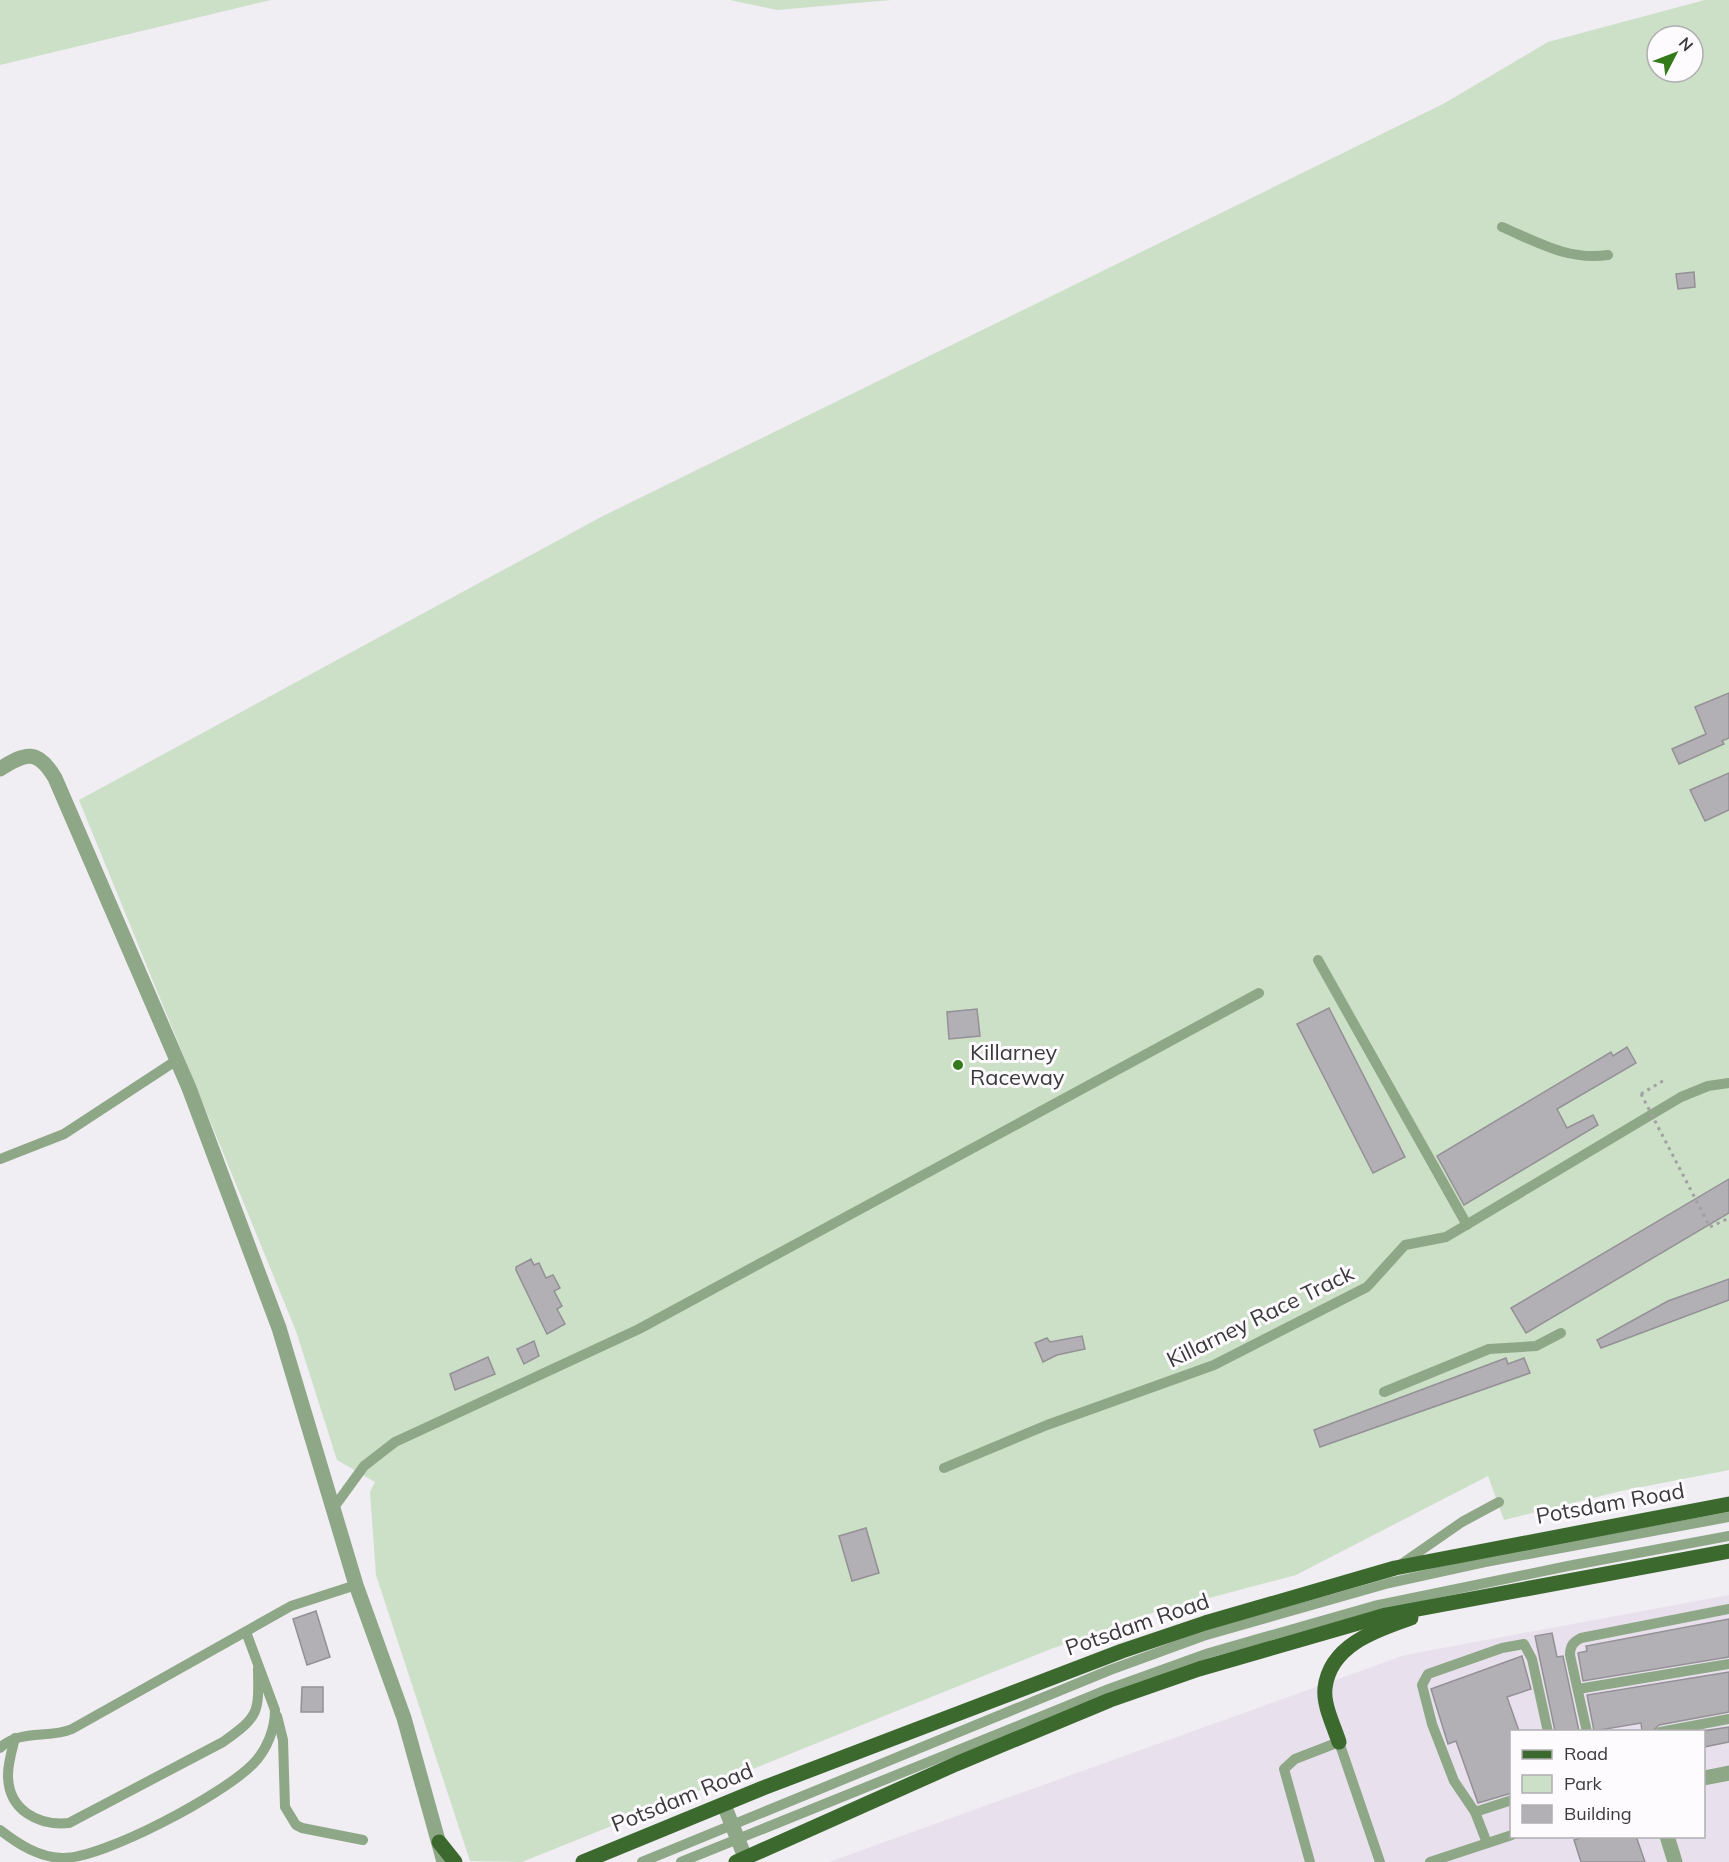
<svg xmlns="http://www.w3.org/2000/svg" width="1729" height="1862" viewBox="0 0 1729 1862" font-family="Mulish,sans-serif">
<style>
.built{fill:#e8e1ed;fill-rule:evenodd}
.green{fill:#ccdfc7;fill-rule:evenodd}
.building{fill:#b3b0b5;stroke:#939195;stroke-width:1.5}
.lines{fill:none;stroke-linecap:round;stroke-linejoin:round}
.path{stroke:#a2a0a4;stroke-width:3;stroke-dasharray:3 4.5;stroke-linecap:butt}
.service{stroke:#8ea786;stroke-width:10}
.minor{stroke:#8ea786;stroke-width:15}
.primary{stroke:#3c692e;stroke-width:15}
.path-bridge{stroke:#a2a0a4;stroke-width:3;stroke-dasharray:3 4.5;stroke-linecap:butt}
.poi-dot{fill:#34791a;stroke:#fdfbfe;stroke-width:2}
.labels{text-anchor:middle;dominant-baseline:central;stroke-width:6;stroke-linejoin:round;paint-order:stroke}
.poi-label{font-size:22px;fill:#3b3a3c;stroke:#fdfbfe;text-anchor:start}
.street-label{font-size:22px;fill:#3b3a3c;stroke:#fdfbfe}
</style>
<rect width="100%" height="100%" fill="#f0edf3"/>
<path class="built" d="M1729,1595V1862H829L1405,1655ZM1512,1732H1704V1836H1512Z"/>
<g class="green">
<polygon points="0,0 271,0 0,65"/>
<polygon points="730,0 891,0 777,10"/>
<path d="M1705,0H1729V1470L1621,1491L1504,1520L1488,1476L1296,1575L1149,1614L1048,1650L522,1862L470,1861L376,1575L370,1492L375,1482L337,1460L296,1331L79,800L601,517L1443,104L1548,42ZM1657,36H1693V72H1657Z"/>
</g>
<g class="building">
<polygon points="1694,272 1695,287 1678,289 1676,274"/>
<polygon points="1729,693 1729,738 1722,741 1724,744 1679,764 1672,749 1706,734 1695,707"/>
<polygon points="1729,773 1729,810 1705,821 1690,790"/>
<polygon points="1329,1008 1405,1157 1373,1173 1297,1024"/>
<polygon points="977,1009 980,1036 949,1039 947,1012"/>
<polygon points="1627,1047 1636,1063 1557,1109 1567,1128 1593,1115 1598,1125 1464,1205 1437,1156 1611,1052 1613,1056"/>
<polygon points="1729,1179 1729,1213 1526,1333 1511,1308"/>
<polygon points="531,1259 534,1265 539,1263 546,1278 553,1275 560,1288 554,1291 562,1306 557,1309 565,1324 547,1334 516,1270 516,1267"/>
<polygon points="1729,1279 1729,1300 1601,1348 1597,1340 1668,1301"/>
<polygon points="1082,1336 1085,1349 1057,1355 1043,1362 1035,1343 1047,1338 1050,1342"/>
<polygon points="534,1341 539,1356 524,1364 517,1349"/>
<polygon points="488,1357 495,1374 455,1390 450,1374"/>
<polygon points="1506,1358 1508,1364 1524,1358 1530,1373 1320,1447 1314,1430"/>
<polygon points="866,1528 879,1573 852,1581 839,1536"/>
<polygon points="316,1611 330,1657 307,1665 293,1619"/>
<polygon points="1729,1619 1729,1657 1583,1681 1578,1653 1587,1651 1586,1646"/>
<polygon points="1552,1633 1557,1657 1563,1656 1579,1731 1555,1731 1535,1636"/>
<polygon points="1522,1656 1531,1689 1507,1697 1519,1731 1512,1731 1512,1793 1478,1803 1456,1741 1448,1744 1431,1689"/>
<polygon points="1729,1672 1729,1712 1659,1725 1653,1731 1642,1731 1641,1723 1594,1731 1587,1695"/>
<polygon points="302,1687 323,1687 323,1712 301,1712"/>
<polygon points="1729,1727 1729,1742 1704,1747 1703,1731"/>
<polygon points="1587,1836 1636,1836 1645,1862 1581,1862 1574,1840"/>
</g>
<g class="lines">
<g class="path">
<polyline points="1641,1094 1666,1079"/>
<polyline points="1710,1227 1729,1218"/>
</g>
<g class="service">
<path d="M1502,227C1537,242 1569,261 1608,255"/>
<polyline points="1318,960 1467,1225"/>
<polyline points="0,1159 64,1134 177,1060"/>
<polyline points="1384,1392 1489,1349 1536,1346 1561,1333"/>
<polyline points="944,1468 1047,1425 1214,1365 1367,1287 1405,1245 1446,1237 1681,1097 1708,1086 1729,1083"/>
<polyline points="332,1510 364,1466 395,1442 639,1329 1259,993"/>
<polyline points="1400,1565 1462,1522 1499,1502"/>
<polyline points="1578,1689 1729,1664"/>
<polyline points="277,1716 283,1740 285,1807 296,1825 302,1828 363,1840"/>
<path d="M1587,1732L1570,1655C1570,1646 1573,1642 1581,1638L1729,1609"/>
<polyline points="1660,1732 1729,1719"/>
<path d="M15,1738C12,1750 8,1763 8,1775C8,1810 38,1826 69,1823L223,1742C259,1716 259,1714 258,1669"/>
<path d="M0,1748C19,1729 49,1739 72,1729L291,1606L356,1585"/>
<polyline points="1475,1812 1512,1800"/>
<path d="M0,1830C18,1844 38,1857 62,1858C103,1859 224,1794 253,1764C267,1750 275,1729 275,1710L246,1632"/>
<polyline points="1487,1843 1475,1812 1454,1781 1432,1724 1422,1685 1428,1674 1502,1648 1524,1644 1532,1659 1548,1732"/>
<polyline points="642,1862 1110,1670 1203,1636 1389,1583 1485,1562 1729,1517"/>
<polyline points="681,1862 1109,1689 1209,1653 1374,1606 1568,1566 1729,1536"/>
<polyline points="1310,1862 1284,1769 1295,1759 1339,1742 1380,1862"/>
<polyline points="1430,1862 1512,1835"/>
</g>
<g class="minor">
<path d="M0,769C26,752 38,749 55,778L189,1088L279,1328L356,1585L404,1718L444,1862"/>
<polyline points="1704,1778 1729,1773"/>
<polyline points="724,1805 747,1862"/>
<polyline points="1667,1836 1675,1862"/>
</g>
<g class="primary">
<path d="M1339,1742C1334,1726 1323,1705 1325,1688C1330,1645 1376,1630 1411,1618"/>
<polyline points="439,1842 455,1862"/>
<polyline points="583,1862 763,1788 1122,1651 1205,1623 1395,1568 1729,1504"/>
<polyline points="736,1862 956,1764 1110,1700 1199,1669 1386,1615 1729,1551"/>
</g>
<polyline class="path-bridge" points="1641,1094 1710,1227"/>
</g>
<circle class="poi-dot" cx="958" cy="1065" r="6"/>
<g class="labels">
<g class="poi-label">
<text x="970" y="1052">Killarney<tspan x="970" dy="25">Raceway</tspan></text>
</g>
<g class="street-label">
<text transform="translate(1260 1316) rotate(-26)">Killarney Race Track</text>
<text transform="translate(1610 1503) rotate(-10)">Potsdam Road</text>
<text transform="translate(1137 1624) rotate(-19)">Potsdam Road</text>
<text transform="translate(682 1797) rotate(-22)">Potsdam Road</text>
</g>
</g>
<rect x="1510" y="1730" width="195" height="108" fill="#fdfbfe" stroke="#afaeb0" stroke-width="1.5"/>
<rect x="1522" y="1750" width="30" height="9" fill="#3c692e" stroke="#afaeb0" stroke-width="1.5"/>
<text x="1564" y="1760" font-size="18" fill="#3b3a3c">Road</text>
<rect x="1522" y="1775" width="30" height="18" fill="#ccdfc7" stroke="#afaeb0" stroke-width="1.5"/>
<text x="1564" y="1790" font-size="18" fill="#3b3a3c">Park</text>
<rect x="1522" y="1805" width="30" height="18" fill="#b3b0b5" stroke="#afaeb0" stroke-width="1.5"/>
<text x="1564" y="1820" font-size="18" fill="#3b3a3c">Building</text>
<g transform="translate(1675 54) rotate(48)"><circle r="28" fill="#fdfbfe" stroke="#afaeb0" stroke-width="1.5"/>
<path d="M0-4.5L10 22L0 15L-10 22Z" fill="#34791a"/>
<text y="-9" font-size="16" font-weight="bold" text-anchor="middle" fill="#3b3a3c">N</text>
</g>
</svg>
